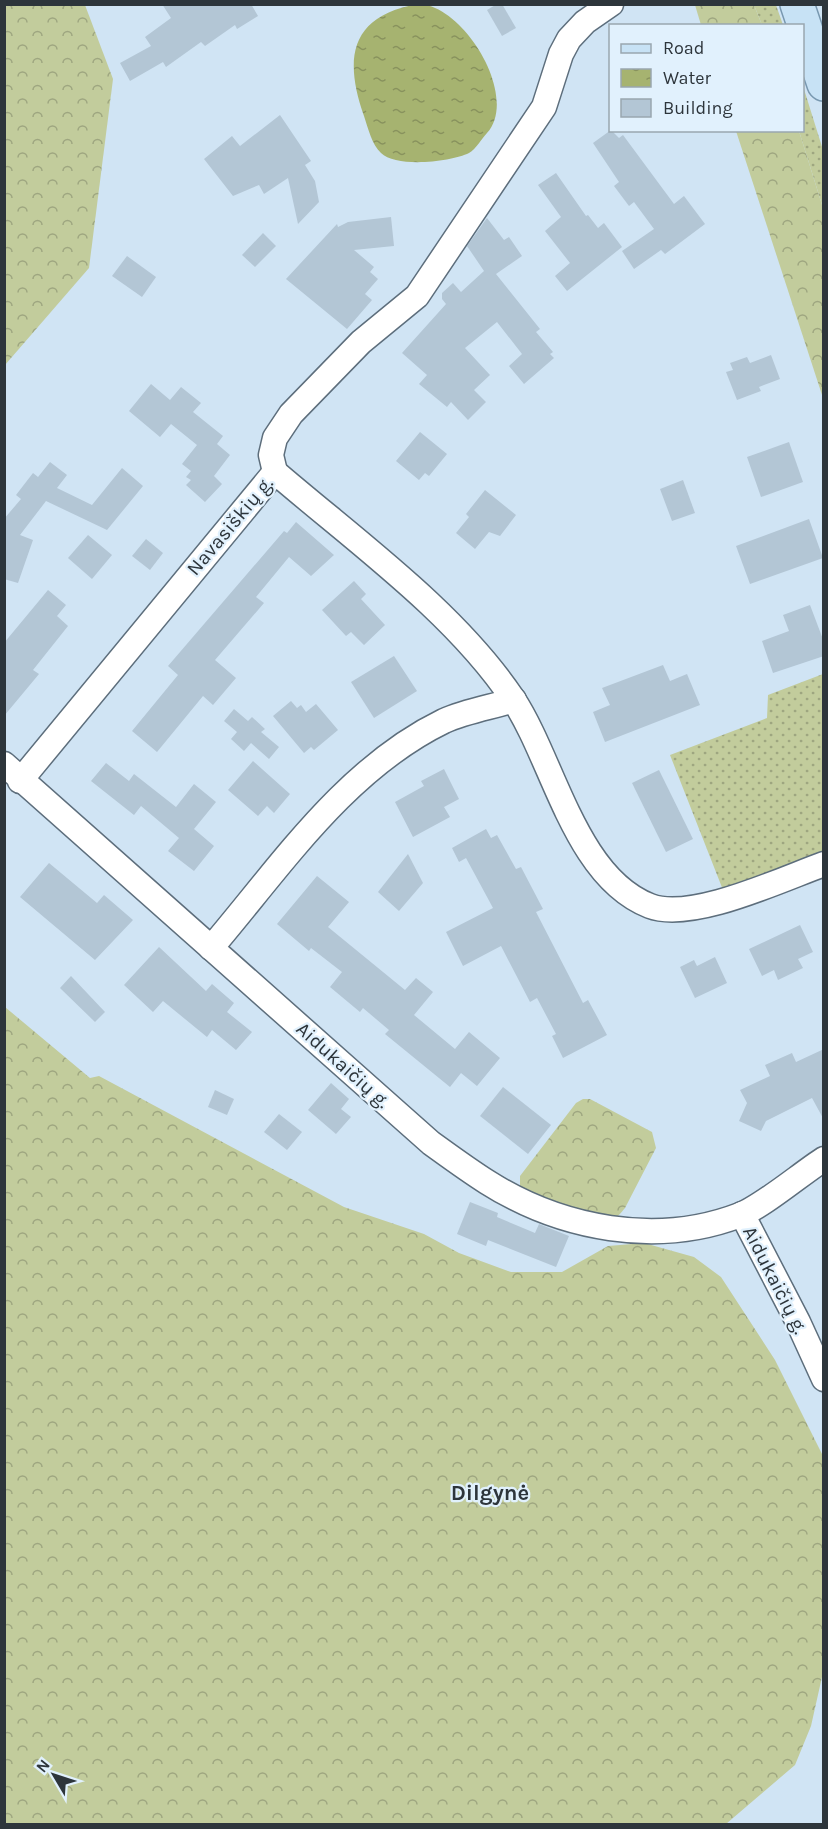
<svg xmlns="http://www.w3.org/2000/svg" width="828" height="1829" viewBox="0 0 828 1829" font-family="Karla,sans-serif">
<style>
.grass{fill:url(#grass-dots)}
.forest{fill:url(#forest-crowns)}
.water{fill:url(#water-ripples)}
.building{fill:#b3c6d5}
.lines{fill:none;stroke-linecap:round;stroke-linejoin:round}
.minor-casing{stroke:#5d6e7c;stroke-width:27}
.primary-casing{stroke:#7898b0;stroke-width:36}
.minor{stroke:#fff;stroke-width:24}
.primary{stroke:#c7e2f5;stroke-width:33}
.labels{text-anchor:middle;dominant-baseline:central;stroke-width:4.5;stroke-linejoin:round;paint-order:stroke}
.street-label{font-size:20px;fill:#2d353b;stroke:#e1f1fd}
.quarter-label{font-size:22px;font-weight:bold;fill:#2d353b;stroke:#e1f1fd}
</style>
<defs>
<pattern id="grass-dots" width="8" height="8" patternUnits="userSpaceOnUse" patternTransform="scale(1.5)"><rect width="8" height="8" fill="#c2cc9c"/><path d="M2 2h.1M6 6h.1" fill="none" stroke="#9ea680" stroke-width="1.8" stroke-linecap="round"/></pattern>
<pattern id="forest-crowns" width="20" height="18" patternUnits="userSpaceOnUse" patternTransform="scale(1.5)"><rect width="20" height="18" fill="#c2cc9c"/><path d="M2 6a3 3 0 1 1 6 0M12 15a3 3 0 1 1 6 0" fill="none" stroke="#9ea680"/></pattern>
<pattern id="water-ripples" width="26" height="14" patternUnits="userSpaceOnUse" patternTransform="scale(1.5)"><rect width="26" height="14" fill="#a6b370"/><path d="M2 4q2-2 4 0t4 0M15 11q2-2 4 0t4 0" fill="none" stroke="#88925d"/></pattern>
</defs>
<rect width="100%" height="100%" fill="#d0e4f4"/>
<g class="grass">
<polygon points="754,5 776,5 783,25 762,25"/>
<polygon points="803,86 823,150 823,208 799,131 802,130"/>
<polygon points="823,674 823,852 723,890 670,755 767,718 768,695"/>
</g>
<g class="forest">
<polygon points="4,5 85,5 113,79 89,268 5,365"/>
<polygon points="695,5 754,5 762,25 701,25"/>
<polygon points="736,131 799,131 823,208 823,398"/>
<polygon points="5,1007 90,1078 99,1076 344,1207 424,1234 459,1253 511,1272 562,1272 608,1246 644,1243 694,1257 721,1277 775,1360 824,1458 824,1668 811,1726 795,1765 726,1824 5,1824"/>
<path d="M583,1099H590L652,1132L656,1148L625,1208C621,1213 617,1218 610,1220C591,1225 539,1197 520,1188V1176L576,1103Z"/>
</g>
<path class="water" d="M418,4C463,4 520,96 487,133C482,138 476,149 469,153C451,162 396,168 381,153C372,145 368,128 364,116C344,59 349,16 418,4Z"/>
<g class="building">
<polygon points="162,4 251,4 258,16 237,29 235,25 205,46 201,42 166,67 163,62 130,81 120,63 151,46 145,37 171,18"/>
<polygon points="497,4 502,4 516,28 502,36 487,10"/>
<polygon points="280,115 311,161 305,165 315,181 319,202 298,224 288,178 264,194 259,185 233,196 204,159 232,136 240,146"/>
<polygon points="611,130 619,138 623,135 674,204 684,196 705,224 665,254 661,250 634,269 622,251 654,229 634,202 629,206 614,186 619,182 593,143"/>
<polygon points="556,173 586,216 588,215 598,228 604,223 622,247 567,291 555,276 570,263 545,231 561,217 538,185"/>
<polygon points="391,217 394,246 354,250 374,267 370,272 378,279 365,294 372,300 347,329 286,279 337,224 338,227 348,222"/>
<polygon points="487,218 504,240 509,237 522,256 496,274 540,329 536,332 553,352 550,354 554,358 524,384 509,366 522,354 497,322 465,348 490,375 474,390 486,402 468,420 451,402 447,407 419,384 427,375 402,353 446,304 442,299 442,293 453,283 461,292 484,271 467,246"/>
<polygon points="263,233 276,246 255,267 242,255"/>
<polygon points="127,256 156,277 142,297 112,276"/>
<polygon points="771,355 780,379 759,387 761,391 737,400 726,372 733,370 730,363 747,357 750,363"/>
<polygon points="151,384 170,400 181,387 201,403 193,412 223,436 217,444 230,455 214,476 222,484 205,502 186,485 191,480 186,477 191,471 182,464 197,445 171,424 160,437 129,411"/>
<polygon points="420,432 447,454 429,476 425,473 419,480 396,461"/>
<polygon points="789,442 803,482 761,497 747,457"/>
<polygon points="50,462 67,475 57,488 92,505 122,468 143,486 107,530 46,501 20,535 33,540 18,583 4,579 4,519 21,499 16,495 33,473 38,477"/>
<polygon points="683,480 695,513 672,521 660,489"/>
<polygon points="485,490 516,515 500,536 489,532 475,549 456,533 469,517 466,514"/>
<polygon points="809,519 823,558 750,584 736,546"/>
<polygon points="296,522 334,555 311,576 289,557 256,597 264,603 215,660 236,678 213,705 203,696 157,752 132,731 178,675 168,666 284,531 287,533"/>
<polygon points="88,535 112,555 92,579 68,558"/>
<polygon points="146,539 163,553 150,570 132,556"/>
<polygon points="354,581 366,594 361,599 385,625 364,645 351,632 346,636 322,610"/>
<polygon points="48,590 66,605 57,616 68,626 33,670 39,674 4,716 4,643"/>
<polygon points="810,605 824,642 824,656 773,673 762,641 789,631 783,615"/>
<polygon points="394,656 417,691 374,718 351,682"/>
<polygon points="663,665 670,681 687,674 700,705 605,742 593,712 610,705 602,688"/>
<polygon points="291,701 297,708 301,705 306,712 316,704 338,730 314,750 311,747 304,753 273,716"/>
<polygon points="234,709 248,721 252,717 265,729 261,732 279,747 269,759 251,743 244,751 231,739 237,732 224,721"/>
<polygon points="253,761 290,794 274,813 267,806 258,816 228,790"/>
<polygon points="106,763 129,781 134,774 176,807 194,784 216,802 194,829 214,846 194,871 168,851 179,838 141,806 134,815 91,781"/>
<polygon points="444,769 459,799 444,807 450,817 413,837 395,802 424,786 421,781"/>
<polygon points="659,770 693,839 666,852 632,783"/>
<polygon points="486,829 491,838 497,835 516,869 521,867 543,909 536,912 583,1003 588,1000 607,1035 563,1058 552,1036 556,1034 537,998 530,1002 501,946 463,966 446,932 493,908 466,858 459,862 452,848"/>
<polygon points="408,854 423,883 399,911 378,892"/>
<polygon points="49,863 97,903 104,895 133,920 95,960 20,897"/>
<polygon points="317,876 349,902 328,927 405,990 416,978 433,992 414,1015 455,1049 469,1032 500,1058 477,1086 461,1073 450,1087 385,1034 389,1030 363,1008 360,1012 330,987 342,972 311,948 309,951 277,924"/>
<polygon points="800,925 813,952 798,959 803,968 778,980 774,970 762,976 749,949"/>
<polygon points="159,947 206,991 212,984 234,1003 227,1012 252,1032 236,1050 212,1030 207,1037 163,1001 153,1012 124,985"/>
<polygon points="715,957 727,983 695,998 680,967 694,960 697,966"/>
<polygon points="71,976 105,1012 95,1022 60,988"/>
<polygon points="824,1049 824,1120 812,1098 766,1121 761,1131 739,1121 747,1103 740,1090 770,1076 765,1065 792,1053 796,1062"/>
<polygon points="331,1083 349,1099 341,1109 351,1117 336,1134 308,1110"/>
<polygon points="503,1087 551,1125 528,1154 480,1116"/>
<polygon points="215,1090 234,1099 227,1115 208,1107"/>
<polygon points="279,1114 302,1132 287,1150 264,1132"/>
<polygon points="470,1202 498,1213 497,1217 535,1233 539,1224 569,1236 556,1267 488,1240 486,1246 457,1234"/>
</g>
<g class="lines">
<g class="minor-casing">
<g id="minor">
<polyline points="275,472 271,455 275,438 291,414 361,342 417,296 544,107 561,54 569,39 585,22 611,4"/>
<path d="M4,764L431,1143C449,1156 468,1170 487,1182C561,1229 657,1247 740,1215C762,1207 802,1173 824,1159"/>
<path d="M20,781L275,472C354,540 455,612 513,699C554,761 575,877 650,906C692,922 782,879 824,864"/>
<path d="M211,948C281,866 345,769 444,721C466,711 492,707 514,700"/>
<polyline points="742,1214 798,1322 824,1379"/>
</g>
</g>
<g class="primary-casing">
<polyline id="primary" points="797,4 824,84"/>
</g>
<use href="#minor" class="minor"/>
<use href="#primary" class="primary"/>
</g>
<g class="labels">
<g class="street-label">
<text transform="translate(230 526) rotate(-50)">Navasiškių g.</text>
<text transform="translate(343 1065) rotate(42)">Aidukaičių g.</text>
<text transform="translate(775 1280) rotate(63)">Aidukaičių g.</text>
</g>
<g class="quarter-label">
<text x="490" y="1493">Dilgynė</text>
</g>
</g>
<rect width="828" height="1829" fill="none" stroke="#2d353b" stroke-width="12"/>
<rect x="609" y="24" width="195" height="108" fill="#e1f1fd" stroke="#99a6af" stroke-width="1.5"/>
<rect x="621" y="44" width="30" height="9" fill="#c7e2f5" stroke="#99a6af" stroke-width="1.5"/>
<text x="663" y="54" font-size="18" fill="#2d353b">Road</text>
<rect x="621" y="69" width="30" height="18" fill="url(#water-ripples)" stroke="#99a6af" stroke-width="1.5"/>
<text x="663" y="84" font-size="18" fill="#2d353b">Water</text>
<rect x="621" y="99" width="30" height="18" fill="#b3c6d5" stroke="#99a6af" stroke-width="1.5"/>
<text x="663" y="114" font-size="18" fill="#2d353b">Building</text>
<g transform="translate(54 1775) rotate(309)" stroke="#e1f1fd" stroke-width="4.5" paint-order="stroke">
<path d="M0-4.5L10 22L0 15L-10 22Z" fill="#2d353b"/>
<text y="-9" font-size="16" font-weight="bold" text-anchor="middle" fill="#2d353b">N</text>
</g>
</svg>
